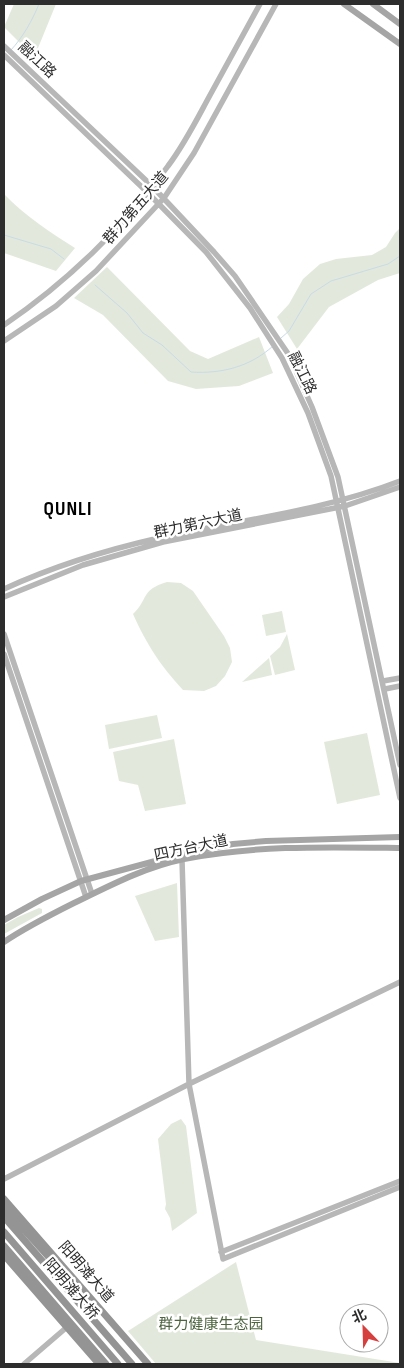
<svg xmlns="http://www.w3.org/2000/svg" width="404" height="1368" font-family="'Sofia Sans Condensed','Noto Sans SC',sans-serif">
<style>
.green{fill:#e2e9dc}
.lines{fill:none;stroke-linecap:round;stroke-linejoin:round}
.stream{stroke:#c9dae8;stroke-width:1}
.secondary{stroke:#b7b7b7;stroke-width:5.5}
.primary{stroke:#a5a5a5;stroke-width:6}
.highway{stroke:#949494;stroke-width:7}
.labels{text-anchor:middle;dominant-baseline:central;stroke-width:5;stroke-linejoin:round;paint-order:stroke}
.street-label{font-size:15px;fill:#2d2d2d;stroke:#fff}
.park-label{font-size:15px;fill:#4d643f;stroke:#fff}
.district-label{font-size:20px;font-weight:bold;letter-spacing:1px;fill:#000;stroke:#fff}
</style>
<rect width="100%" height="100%" fill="#fff"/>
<path class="green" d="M14,4H56L38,48L31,54L4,27Z
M4,194C25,216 50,232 75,248L56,271L4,253Z
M400,228V273L378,280L329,307L297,349L277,317L289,304L303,279L320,264L336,259L372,255L386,247L395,233Z
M107,267L190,351L208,359L259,337L273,373L239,386L196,389L168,381L103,315L74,298Z
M167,582L181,583L193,591L224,636L230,648L232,662L225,676L216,686L204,691L183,690C160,665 147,645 133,614C149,599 140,590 167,582Z
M282,611L286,632L266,636L262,615Z
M287,634L295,670L275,675L270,656L280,647Z
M269,658L272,675L242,682Z
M157,715L162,738L109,749L105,725Z
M367,733L380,795L337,804L324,742Z
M174,739L186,804L145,811L138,785L119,781L113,752Z
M177,883L179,937L155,941L135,896Z
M39,908L42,909V913L4,934V925L18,917Z
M181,1119L186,1126L197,1213L172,1231L170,1218L165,1209L166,1204L158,1139L171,1124Z
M236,1262L256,1340L400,1363V1364H156L128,1331Z"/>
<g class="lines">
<path class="stream" d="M11,50C23,37 32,21 39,4
M4,235L51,249L64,259
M95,285L127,313L143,333L162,345L191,372C221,374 250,367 273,346
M281,338L289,331L311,294L331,281L388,264L400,256"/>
<path class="secondary" d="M4,46L152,186L214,252L235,276L289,355L312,407L338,477L400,765
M4,55L147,192L206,252L250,308L282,358L308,413L331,476L400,798
M4,325C66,283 124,227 168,166C184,145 196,121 209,97C226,66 243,35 260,4
M4,341L56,306L96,271L164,198L194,153L276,4
M4,589C54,566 106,550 159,538C240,520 323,511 400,481
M4,597L83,565L163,542L345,506L400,487
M4,634L92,894
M4,654L86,897
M383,681L400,678
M385,689L400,686
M182,860L189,1084L223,1259L400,1187
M4,1179L189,1084L400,982
M221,1252L400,1181
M24,1364L67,1327"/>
<path class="primary" d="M344,4L400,44
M373,4L400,24
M4,920L42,899L81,881L185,853L233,844L266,841L400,837
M4,942C26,927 50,915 74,903C109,886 145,867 184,859C256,845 327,847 400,848"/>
<path class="highway" d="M4,1199L148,1364
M4,1207L54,1263
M4,1217L132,1364
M4,1232L118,1364
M4,1246L106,1364
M4,1255L99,1364"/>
</g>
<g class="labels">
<g class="street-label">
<text transform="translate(37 60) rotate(43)">融江路</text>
<text transform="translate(136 208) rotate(-49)">群力第五大道</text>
<text transform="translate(302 373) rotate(64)">融江路</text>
<text transform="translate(198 524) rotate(-12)">群力第六大道</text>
<text transform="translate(191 848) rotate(-12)">四方台大道</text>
<text transform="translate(86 1272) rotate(49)">阳明滩大道</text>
<text transform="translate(71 1289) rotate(49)">阳明滩大桥</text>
</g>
<g class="park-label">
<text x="211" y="1324">群力健康生态园</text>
</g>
<g class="district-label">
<text x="68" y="509">QUNLI</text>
</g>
</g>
<rect width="404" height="1368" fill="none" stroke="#2d2d2d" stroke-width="10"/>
<g transform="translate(364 1328) rotate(337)"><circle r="24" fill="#ffffff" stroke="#ababab"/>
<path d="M0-4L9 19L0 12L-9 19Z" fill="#d53f3e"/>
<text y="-8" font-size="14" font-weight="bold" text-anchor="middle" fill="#2d2d2d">北</text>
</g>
</svg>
